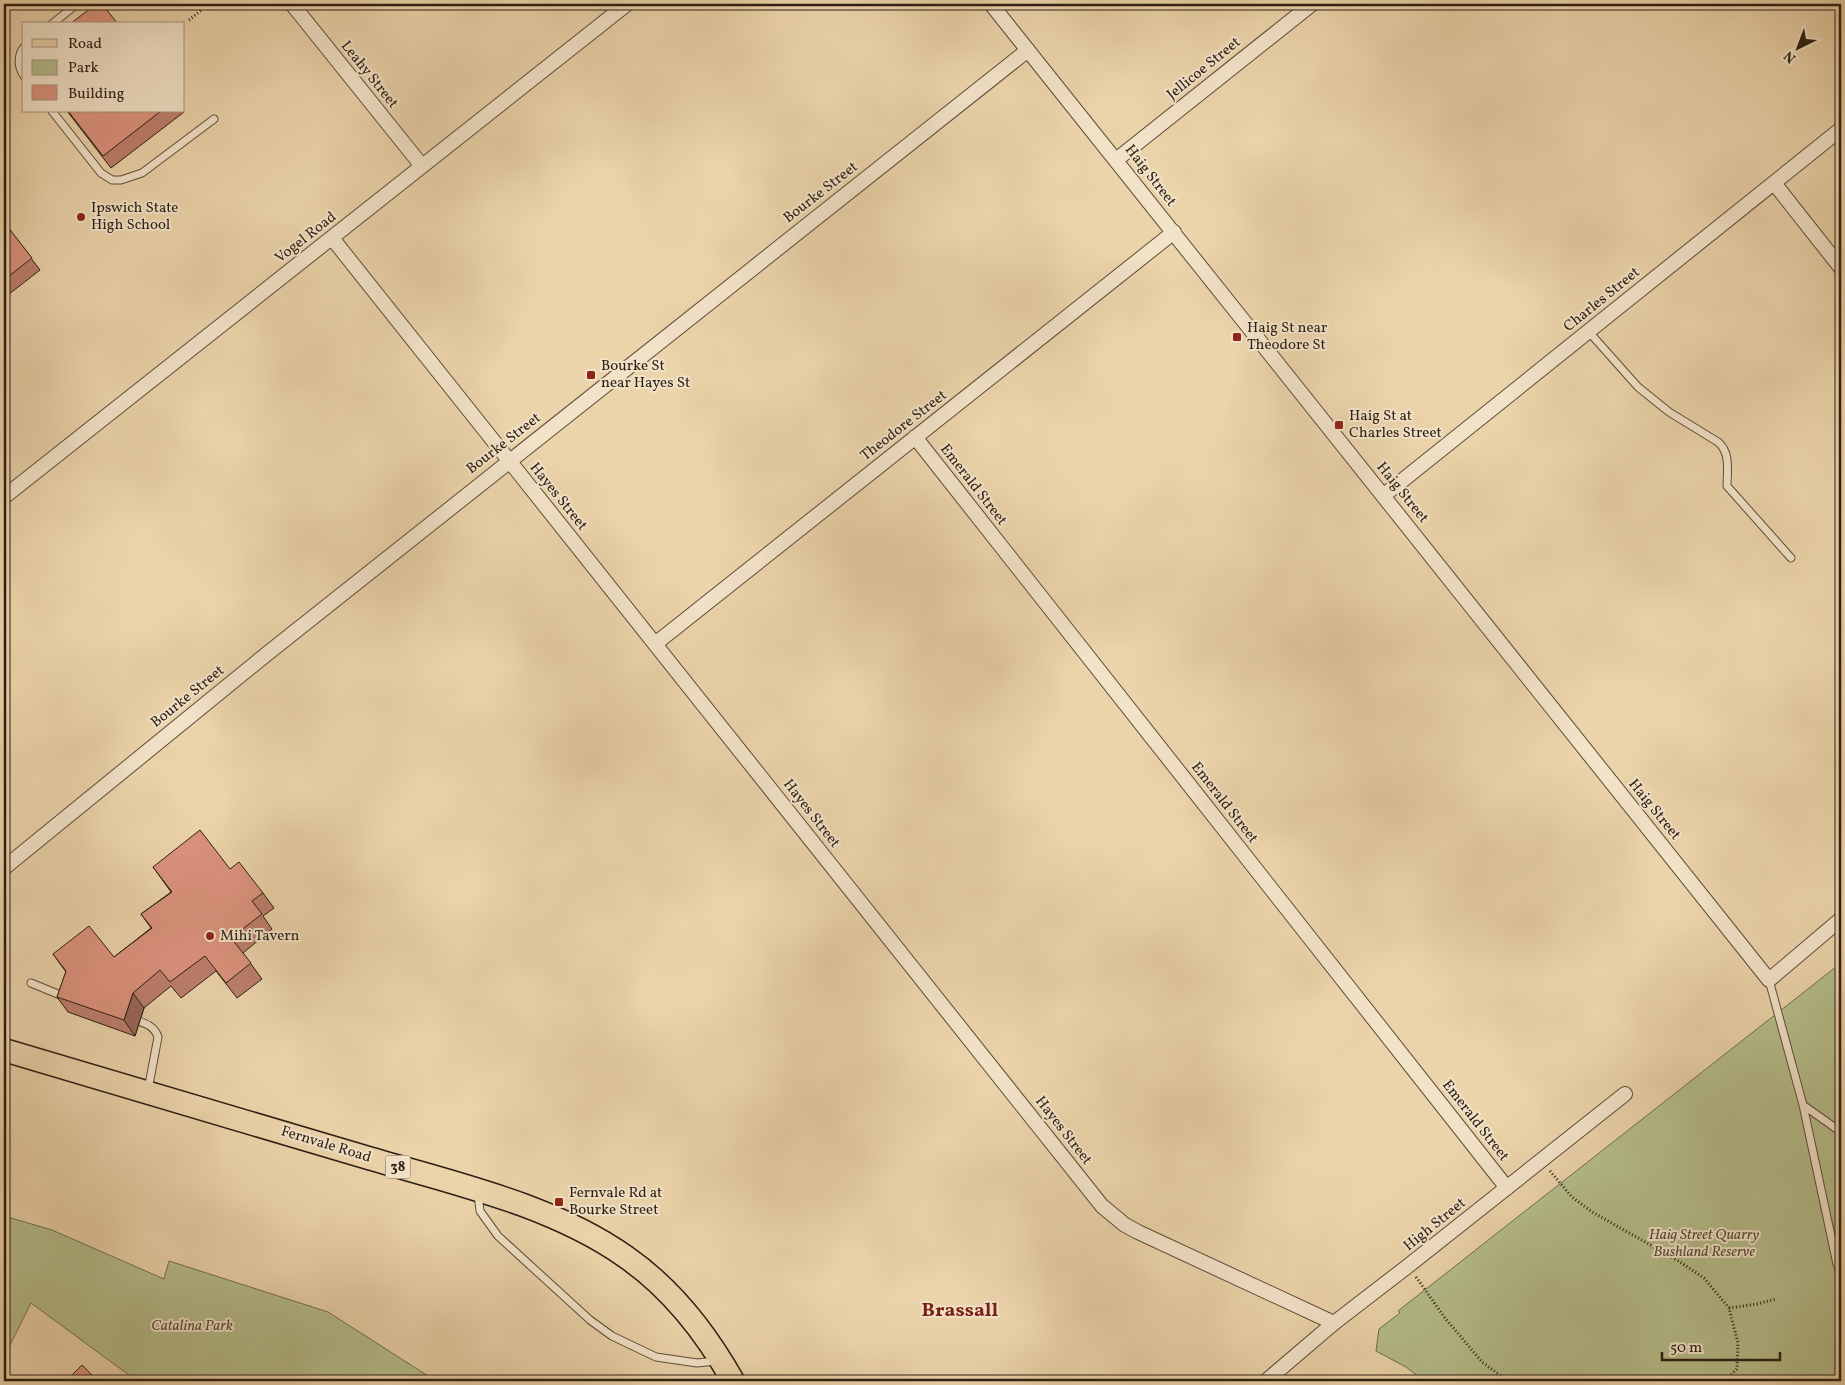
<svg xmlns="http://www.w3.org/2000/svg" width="1845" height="1385" font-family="Vollkorn,serif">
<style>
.green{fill:#b5bd8b;stroke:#706e4f}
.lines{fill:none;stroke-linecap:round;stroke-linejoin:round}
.lane-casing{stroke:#5c4c39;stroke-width:9}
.street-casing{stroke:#5c4c39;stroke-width:16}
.primary-casing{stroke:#2c1f13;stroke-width:25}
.path{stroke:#2c1f13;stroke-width:3;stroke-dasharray:1 2.5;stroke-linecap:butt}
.lane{stroke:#f2e2c8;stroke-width:7}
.street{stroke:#f2e2c8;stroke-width:14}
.primary{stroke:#ebd3aa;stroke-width:22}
.wall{fill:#bc7e6c;stroke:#2c1f13}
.shaded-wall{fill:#996658;stroke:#2c1f13}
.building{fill:#db927d;stroke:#2c1f13}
.poi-dot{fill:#8f2418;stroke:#f2e2c8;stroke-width:2}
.labels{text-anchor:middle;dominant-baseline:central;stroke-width:4;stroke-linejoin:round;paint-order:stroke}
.shield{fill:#f2e2c8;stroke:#675a49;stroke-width:1}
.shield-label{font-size:14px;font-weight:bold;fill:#2c1f13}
.street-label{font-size:15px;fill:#2c1f13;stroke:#f2e2c8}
.poi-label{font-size:15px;fill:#2c1f13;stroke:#f2e2c8;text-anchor:start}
.park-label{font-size:15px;font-style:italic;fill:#554e37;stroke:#f2e2c8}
.district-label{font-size:20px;font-weight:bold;fill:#7a1f14;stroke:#f2e2c8}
</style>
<rect width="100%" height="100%" fill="#ebd3aa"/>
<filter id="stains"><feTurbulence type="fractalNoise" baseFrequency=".004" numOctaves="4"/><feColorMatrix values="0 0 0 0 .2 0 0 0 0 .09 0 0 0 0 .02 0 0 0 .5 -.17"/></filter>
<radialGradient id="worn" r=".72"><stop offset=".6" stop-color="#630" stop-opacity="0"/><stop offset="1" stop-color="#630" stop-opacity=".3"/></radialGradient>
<path class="green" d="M1841,963V1381H1424L1406,1367L1376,1351L1379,1329L1400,1313L1398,1311Z
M4,1216L52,1230L164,1279L169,1261L328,1312L436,1381H137L31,1303L6,1353L4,1352Z"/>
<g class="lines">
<defs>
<path id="lane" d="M52,24L77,4
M24,47C17,56 18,67 24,76
M52,111L101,173L112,180H121L142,173L214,119
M1589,332L1638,387L1669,412L1718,442C1731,453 1727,471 1727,486L1791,558
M1769,980L1803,1105L1837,1264L1841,1273
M31,983L65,997
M133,1019C144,1023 154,1025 158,1037L148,1090
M1803,1105L1841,1132
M478,1194L480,1211L498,1236L590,1320L612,1336L656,1357L697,1363L716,1361"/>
<path id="street" d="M292,4L422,166
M991,4L1769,980L1841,919
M1116,160L1312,4
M1774,183L1841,268
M332,238L1102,1206L1125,1225L1138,1232L1334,1323
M915,437L1507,1188
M1383,496L1841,129
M4,497L627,4
M655,644L1174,232
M4,868L268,653L1028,50
M4,1380L5,1381
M1266,1381L1334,1323L1408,1266L1625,1094"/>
<path id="primary" d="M4,1050C124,1085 244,1121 365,1157C452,1183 551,1204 626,1257C672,1289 706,1333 733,1381"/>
</defs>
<use href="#lane" class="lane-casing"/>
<use href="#street" class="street-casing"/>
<use href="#primary" class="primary-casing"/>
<path class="path" d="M189,20L209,4
M1550,1171L1572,1197L1592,1212L1677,1260L1704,1278L1729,1308L1738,1343L1737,1369L1725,1381
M1416,1277L1445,1318L1482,1362L1508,1381
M1729,1308L1757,1304L1776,1299"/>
<use href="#lane" class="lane"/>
<use href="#street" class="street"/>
<use href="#primary" class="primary"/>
</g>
<path class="wall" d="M67,111H183L184,112L111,168Z
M4,222L40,270L4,298Z
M153,867L230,869L263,893L274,908L263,916L272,929L243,953L262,979L237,998L216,971L181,998L171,986L144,1008L135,1036L68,1012L57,997L66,972L53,954L114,957L151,928L141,914L171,892Z"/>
<path class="shaded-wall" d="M133,993L144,1008L135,1036L124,1020Z"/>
<path class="building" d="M96,4H102L118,24H70Z
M68,111H161L103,156Z
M4,222L32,258L4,280Z
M200,830L230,869L239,862L263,893L252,901L262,914L231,938L251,963L226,983L205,956L170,982L160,970L133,993L124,1020L57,997L66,971L53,954L89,926L114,957L152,928L141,914L172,892L153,867Z
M82,1365L98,1381H68L67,1380Z"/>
<g class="poi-dot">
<circle cx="81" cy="217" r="5"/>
<rect x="1232" y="332" width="10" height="10" rx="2.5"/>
<rect x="586" y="370" width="10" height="10" rx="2.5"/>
<rect x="1334" y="420" width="10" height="10" rx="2.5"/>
<circle cx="210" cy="936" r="5"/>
<rect x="554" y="1197" width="10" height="10" rx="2.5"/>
</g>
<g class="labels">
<rect class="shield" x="385.5" y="1155.5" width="25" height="23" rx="4"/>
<g class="shield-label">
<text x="398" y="1167">38</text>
</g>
<g class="street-label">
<text transform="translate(1204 69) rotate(-39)">Jellicoe Street</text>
<text transform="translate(369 75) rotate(51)">Leahy Street</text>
<text transform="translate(1150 176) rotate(52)">Haig Street</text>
<text transform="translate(821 193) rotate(-38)">Bourke Street</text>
<text transform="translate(306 238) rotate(-38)">Vogel Road</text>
<text transform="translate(1602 300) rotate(-39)">Charles Street</text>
<text transform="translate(904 426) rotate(-38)">Theodore Street</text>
<text transform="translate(504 444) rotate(-38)">Bourke Street</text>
<text transform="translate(973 485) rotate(52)">Emerald Street</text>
<text transform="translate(1402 493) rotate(51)">Haig Street</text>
<text transform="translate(558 497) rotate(51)">Hayes Street</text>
<text transform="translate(188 697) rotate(-39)">Bourke Street</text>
<text transform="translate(1224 803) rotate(52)">Emerald Street</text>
<text transform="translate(1654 810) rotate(51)">Haig Street</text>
<text transform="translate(811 814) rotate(52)">Hayes Street</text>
<text transform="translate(1475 1121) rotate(52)">Emerald Street</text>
<text transform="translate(1063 1131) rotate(52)">Hayes Street</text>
<text transform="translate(326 1145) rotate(17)">Fernvale Road</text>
<text transform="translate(1435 1225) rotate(-39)">High Street</text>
</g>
<g class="poi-label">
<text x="91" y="208">Ipswich State<tspan x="91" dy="17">High School</tspan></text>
<text x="1247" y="328">Haig St near<tspan x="1247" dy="17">Theodore St</tspan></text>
<text x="601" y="366">Bourke St<tspan x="601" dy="17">near Hayes St</tspan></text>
<text x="1349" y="416">Haig St at<tspan x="1349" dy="17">Charles Street</tspan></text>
<text x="220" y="936">Mihi Tavern</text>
<text x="569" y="1193">Fernvale Rd at<tspan x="569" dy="17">Bourke Street</tspan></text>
</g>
<g class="park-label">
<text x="1704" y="1235">Haig Street Quarry<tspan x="1704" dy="17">Bushland Reserve</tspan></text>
<text x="192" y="1326">Catalina Park</text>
</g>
<g class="district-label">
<text x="960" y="1311">Brassall</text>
</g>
</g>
<rect width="1845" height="1385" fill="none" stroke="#ebd3aa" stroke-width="20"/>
<rect x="5" y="5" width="1835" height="1375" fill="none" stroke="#2c1f13" stroke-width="2.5"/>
<rect x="10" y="10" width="1825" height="1365" fill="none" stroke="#2c1f13"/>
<rect x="22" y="22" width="162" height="90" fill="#f2e2c8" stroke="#a39480"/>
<rect x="32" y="39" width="25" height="8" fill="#ebd3aa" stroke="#a39480"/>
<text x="68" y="48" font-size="15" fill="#2c1f13">Road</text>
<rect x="32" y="60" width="25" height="15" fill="#b5bd8b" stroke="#a39480"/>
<text x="68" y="72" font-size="15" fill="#2c1f13">Park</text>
<rect x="32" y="85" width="25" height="15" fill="#db927d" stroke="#a39480"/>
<text x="68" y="98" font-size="15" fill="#2c1f13">Building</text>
<g transform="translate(1798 48) rotate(222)" stroke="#f2e2c8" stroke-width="4" paint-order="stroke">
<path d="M0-4L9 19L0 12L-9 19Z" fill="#2c1f13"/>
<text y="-8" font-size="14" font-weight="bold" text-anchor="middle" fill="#2c1f13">N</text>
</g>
<path d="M1662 1352v8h118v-8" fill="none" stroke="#2c1f13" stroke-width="2.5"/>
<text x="1670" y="1352" font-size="15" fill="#2c1f13" stroke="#f2e2c8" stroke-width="4" paint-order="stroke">50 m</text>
<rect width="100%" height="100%" filter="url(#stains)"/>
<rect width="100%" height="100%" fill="url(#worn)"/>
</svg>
